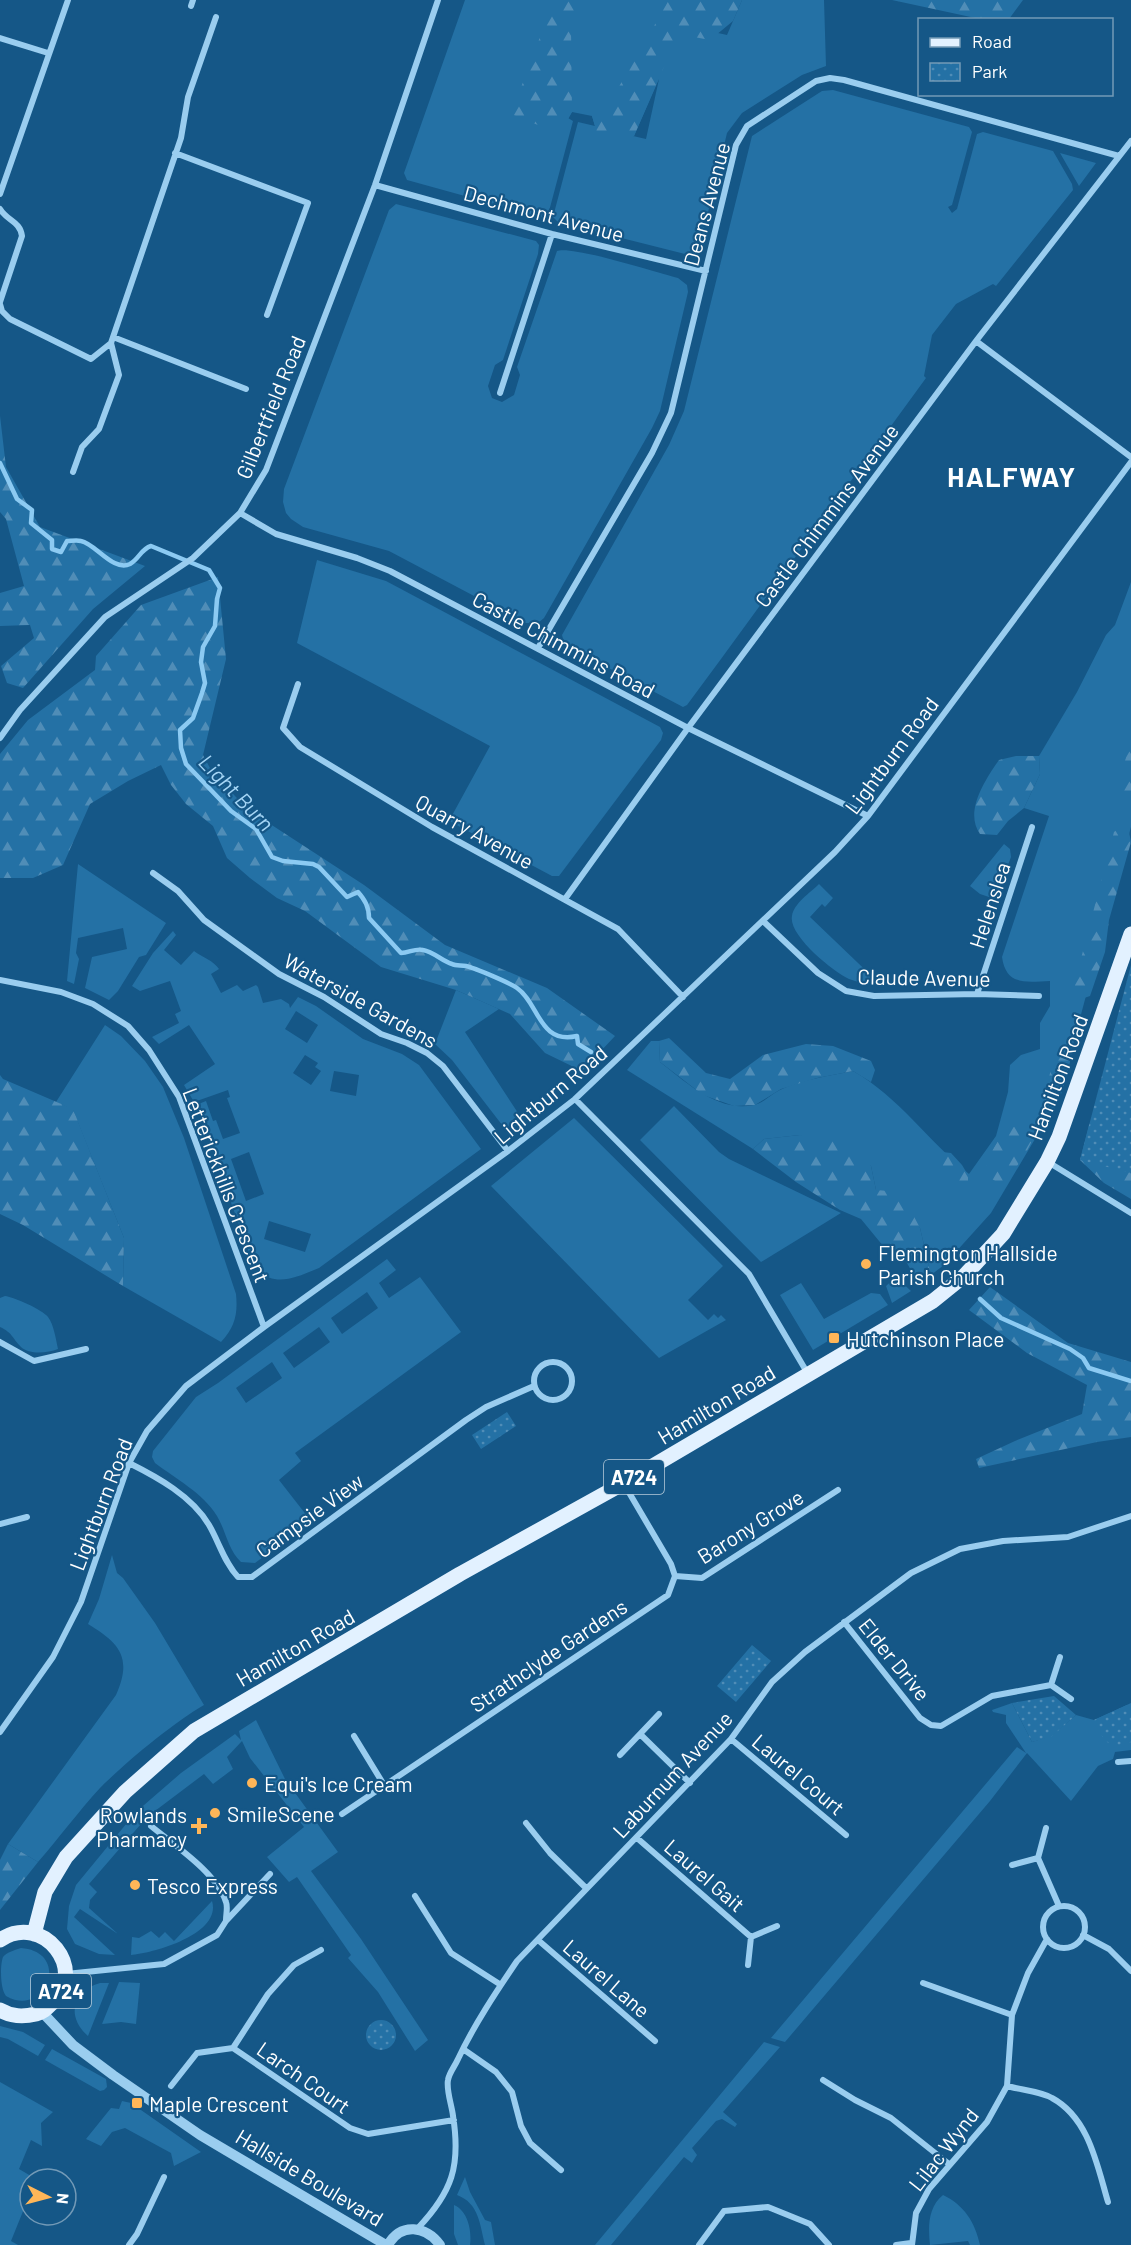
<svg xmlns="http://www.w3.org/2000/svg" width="1131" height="2245" font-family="Barlow,sans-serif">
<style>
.green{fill:#2471a5;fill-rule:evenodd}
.forest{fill:url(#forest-firs)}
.park{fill:url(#park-dots)}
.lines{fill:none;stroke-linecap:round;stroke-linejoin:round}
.stream{stroke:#8ccaf2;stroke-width:4.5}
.minor{stroke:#9acdef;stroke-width:6}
.tertiary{stroke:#9acdef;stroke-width:10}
.primary{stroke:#e2f1ff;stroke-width:15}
.poi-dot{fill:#ffb658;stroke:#155787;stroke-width:2}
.labels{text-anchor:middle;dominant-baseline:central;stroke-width:4.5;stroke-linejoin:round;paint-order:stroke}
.shield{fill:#155787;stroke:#b9cddb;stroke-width:1.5}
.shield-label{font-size:20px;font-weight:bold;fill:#fff}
.street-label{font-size:21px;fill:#fff;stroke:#155787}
.poi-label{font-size:21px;fill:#fff;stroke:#155787;text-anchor:start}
.water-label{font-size:22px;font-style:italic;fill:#a6d6f6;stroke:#155787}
.district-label{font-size:27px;font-weight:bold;letter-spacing:1.5px;fill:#fff;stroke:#155787}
</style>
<defs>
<pattern id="forest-firs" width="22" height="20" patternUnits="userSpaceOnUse" patternTransform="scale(1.5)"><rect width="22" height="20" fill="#2471a5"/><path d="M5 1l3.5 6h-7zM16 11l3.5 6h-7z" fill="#508db7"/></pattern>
<pattern id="park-dots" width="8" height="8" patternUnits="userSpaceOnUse" patternTransform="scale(1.5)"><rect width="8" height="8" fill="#2471a5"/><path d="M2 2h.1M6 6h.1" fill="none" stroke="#508db7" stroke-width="1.8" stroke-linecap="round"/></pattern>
</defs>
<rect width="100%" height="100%" fill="#155787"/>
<path class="green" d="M465,0H732L691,27L727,35L742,0H824L826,66L802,75L742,113L727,133L699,250L693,255H689L558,222L553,217L578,122L595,126L592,116L572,112L568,118L573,121L548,215L544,218L407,180L404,173ZM659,79L646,139L633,136H634Z
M833,90L969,127L972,132L952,205L948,207L952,213L957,209L977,134L983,132L1053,151L1072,184L1073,190L996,286L993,284L956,304L932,335L924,376L926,378L721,659L687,705L683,707L567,646L564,643L562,635L669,445L684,411L752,136L822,91Z
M1060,153L1096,163L1079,186Z
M396,204L536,241L539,245L538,254L503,360L495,365L488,386L492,398L502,402L514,395L520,375L517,367L557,251C571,245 658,273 678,278L687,285L688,292L660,411L652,428L544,618L538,623H525L389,551L303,527L291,519L286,513L283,502L284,489L389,210Z
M317,560L386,581L660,727L663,733L661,740L559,876H552L449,821L490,746L297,643Z
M1131,582V827L1075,1037L1038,1134L991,1213L944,1265L931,1275L920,1228L876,1190L871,1166L800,1135L764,1139L753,1149L627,1070L651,1041H659L660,1062C686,1082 718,1113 754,1105C764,1103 772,1093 782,1089C804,1079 829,1076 853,1071C899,1097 929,1142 969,1174L996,1136L1008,1092L1010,1065L1021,1055L1040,1049V1023L1050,1006V981C1026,982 1006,986 1002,957L1049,816L1024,808L1040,774L1039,756L1077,692L1106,635L1115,625Z
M1004,844L1010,849L1011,857L995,899L980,894L970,886Z
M78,864L166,923L146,955L139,957L118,991L109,1000L85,988L92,957L127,949L123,928L78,938L76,953L79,959L74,984L67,981Z
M819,884L833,898L825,907L822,904L810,917L881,985C870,984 859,983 849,979C832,971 788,935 792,916C794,903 810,893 819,884Z
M173,931L176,935L164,950L181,965L194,951C202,957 214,961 219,969L211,974L221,993L237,985L243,991L256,985L258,987L263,1003L281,999L289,1004L290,1008L298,997L316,1006L363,1039L402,1054L419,1065L481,1149L319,1268C294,1278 270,1291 252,1261L196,1105L206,1101L213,1121L216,1120L223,1139L240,1133L227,1098L230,1097L228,1090L194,1102L184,1085L215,1064L189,1025L159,1044L152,1037L179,1023L175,1014L181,1011L170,981L140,991L132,986L153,953ZM296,1011L318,1025L307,1043L285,1029ZM305,1055L318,1063L315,1067L321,1071L311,1085L293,1073ZM334,1071L359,1075L356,1096L330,1091ZM249,1152L264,1194L246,1201L231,1159ZM269,1221L311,1234L305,1252L264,1239Z
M456,990L499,1009L465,1032L520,1116L519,1122L514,1127L505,1128L499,1121L452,1060L435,1044Z
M105,1025L121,1036L145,1061L163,1087L184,1138L236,1294C238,1314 235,1327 221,1342L123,1286L124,1238L73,1110L56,1102Z
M674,1106L719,1152L729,1159L841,1213L761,1262L640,1140Z
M574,1118L723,1266L688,1300L708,1320L714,1314L718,1318L721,1315L726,1320L659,1358L491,1186Z
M387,1259L396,1270L379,1283L389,1298L420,1277L461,1332L295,1453L301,1461L279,1480L311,1521L255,1563L241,1562C228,1550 226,1531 217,1516C203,1493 176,1479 155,1463L152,1457L153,1451L196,1397L218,1383ZM367,1292L378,1308L342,1334L331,1318ZM319,1327L330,1342L294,1368L283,1353ZM272,1362L282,1378L246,1403L236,1388Z
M896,1277L911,1291L892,1303L886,1286Z
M801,1283L824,1319L871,1293L880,1294L888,1305L813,1350L780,1295Z
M5,1296C14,1297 43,1310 48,1317C54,1325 56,1340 58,1349C47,1353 30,1355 21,1347C12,1338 13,1333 0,1327V1298Z
M112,1555L117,1573L123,1578L155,1623L204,1705C173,1723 126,1762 100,1788C78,1812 59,1838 38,1862L8,1844L116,1695C133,1657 119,1643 88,1624L99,1599Z
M1012,1703L1032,1742L1051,1736L1076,1715L1094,1720L1131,1703V1750L1115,1752L1113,1759L1098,1766L1071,1801L1027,1753L990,1801L785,2042L771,2038L1017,1747L1026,1753L1006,1723V1715L993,1712L992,1710Z
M256,1720L285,1779L338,1852L311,1871L361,1939L428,2040L415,2051L378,1992L348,1958L351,1955L297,1877L289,1882L267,1857L304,1827L250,1758L242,1741L227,1757L233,1769L213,1784L204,1774L147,1817L89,1884L97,1892L90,1900L89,1908L118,1934L80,1909L74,1917L115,1955L99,1954L75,1944L67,1929L69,1906L76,1885L136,1812L181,1773L235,1734L241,1740L239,1731Z
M212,1901C222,1934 154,1953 131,1955L132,1937L139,1938L151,1931L159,1938L165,1932L174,1941Z
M21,1948C72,1952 46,2019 6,1996C0,1989 0,1965 3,1957C7,1952 15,1950 21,1948Z
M119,1982L140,1983L136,2024L121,2022L102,2024Z
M100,1983H109L88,2036C66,2017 72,1991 100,1983Z
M0,2026L23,2032L45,2045L38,2056L8,2039L0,2037Z
M764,2042L780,2047L723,2112L737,2124L735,2127L722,2119L716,2121L692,2148L697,2155L692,2163L684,2157L611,2245H595Z
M52,2049L106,2079L107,2087L104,2090L100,2091L45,2060Z
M0,2082L53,2112L41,2123L42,2146L31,2140L19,2169L36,2179H30V2194L11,2241L18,2245H0Z
M122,2101L131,2103L201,2152L174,2166L171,2153L125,2128L112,2132L101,2146L86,2139L111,2108L119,2109Z
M465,2177L470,2192L485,2220L491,2222L495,2245H485C480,2225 479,2203 457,2195Z
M943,2195C964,2205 975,2222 980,2245H970L968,2241L930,2245C928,2227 928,2207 943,2195Z
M454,2205C468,2211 472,2231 470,2245H458L454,2234Z"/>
<path class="forest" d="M554,0H583L571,29L572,112L560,134L511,114Z
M669,0H742L733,21L710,40L678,34L634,136L597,133L592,116L613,97Z
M892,0H1023L1009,19H980Z
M0,416L6,467L40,527L145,566L93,609L23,688L7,683L1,666L34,638L30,625L0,626V593L24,586L6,519L0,512Z
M218,577L226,659L203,755L211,770L247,809L364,885L445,945L547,988L615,1036L582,1071L545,1053L510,1014L456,990L381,967L305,911L277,898L250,878L227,858L213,826L186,804L171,785L161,765L128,781L90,804L63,865L33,878H0V754L28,720L95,670L96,656L141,605Z
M1131,737V798L1124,797L1118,789Z
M1016,756H1039L1040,774L1024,808L1008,821L997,835L980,834C964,812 985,780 999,760Z
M1122,826L1129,832L1131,842L1109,920L1105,952L1090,996L1081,999L1074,990L1077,974L1114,832Z
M1064,1037L1074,1041C1070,1064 1063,1101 1048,1118L1038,1120L1034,1114L1038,1101L1046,1087L1059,1043Z
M669,1038L706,1073L730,1079L763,1055L806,1044L833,1046L871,1061L875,1070L871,1082L853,1071L817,1078L781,1089L755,1105L734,1106L703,1095L660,1062L659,1041Z
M0,1075L3,1079L73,1109L124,1238L123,1286L23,1225L0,1214Z
M1089,1125L1131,1129V1199L1104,1183L1080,1160Z
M1010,1127H1033L1036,1130C1030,1149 1016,1171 1000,1184L992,1179L986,1167C991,1150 998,1139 1010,1127Z
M800,1135L841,1139L871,1166L876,1190L901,1192L920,1228L931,1275L920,1286L903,1256L884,1247L861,1219L840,1210L796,1182L753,1149L764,1139Z
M942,1152L951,1153L962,1165L968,1175V1181L962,1188C948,1187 938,1171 936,1158Z
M990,1287L1068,1343L1131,1362V1437L1097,1442L979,1468L976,1459L1015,1441L1082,1414L1087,1385L1027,1353L969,1310Z
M8,1844L38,1862L0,1910V1860Z"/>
<path class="park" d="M1131,965V1173L1080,1160Z
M507,1412L516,1426L481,1449L472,1435Z
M752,1645L771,1661L736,1702L717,1686Z
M1054,1696L1076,1715L1051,1737L1032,1742L1012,1703Z
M1127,1705L1131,1711V1742C1108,1751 1103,1740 1094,1720Z
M366 2035a15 15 0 1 1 30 0a15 15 0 1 1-30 0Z"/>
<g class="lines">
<path class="stream" d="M0,463L17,499L32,510L31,523L52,540V549L61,552L67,541C71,541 77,540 81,541C96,544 113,572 130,564C139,559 141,549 151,546L209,570L220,588L217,599L215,626L203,647L201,662L205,683L202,693L193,718L180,730L181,748L186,764L231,811L256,829L272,857L283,861L313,864L319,867L347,897L358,892C365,900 369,907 369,918L401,953C409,953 415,948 423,950C434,952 442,961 452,964C456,966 461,965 466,966C475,968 510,983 517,988C539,1003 539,1045 577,1036L578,1044L591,1052
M980,1299L1001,1318L1070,1349L1083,1358L1089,1368L1131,1381"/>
<path class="minor" d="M191,6L193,0
M0,38L48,53
M175,153L308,203L267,315
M375,185L552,234L706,271
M0,194L68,0
M0,209C7,221 20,221 22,236L0,302
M0,304L2,311L10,319L91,359L111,343
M113,337L246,389
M976,341L1131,457
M500,393L552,234
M73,472L82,447L99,429L119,375L111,343L181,138L188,97L216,17
M240,513L276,534L357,558L390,571L688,728L868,816
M538,648L652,453L671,413L736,145L747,126L816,81L830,78L844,80L1119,156
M298,684L283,728L300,747L432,827L618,929L683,997
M0,738L20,710L105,617L193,558L240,513L266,470L375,185L438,0
M153,873L178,891L204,920L279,974L324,997L381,1034L407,1043L427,1053L443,1066L508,1151
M565,899L688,728L976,341L1131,141
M763,921L818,973L846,991L874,996L977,994L1039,996
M0,980L61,992L93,1004L128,1026L149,1050L179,1097L264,1327
M977,994L1032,827
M575,1099L749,1274L808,1374
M1048,1162L1131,1213
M0,1342L34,1361L86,1349
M534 1381a19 19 0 1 1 38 0a19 19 0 1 1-38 0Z
M129,1463C157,1477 192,1496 209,1525C219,1542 224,1562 238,1577H252L466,1420L486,1407L534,1386
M0,1524L27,1517
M675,1576L702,1578L838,1490
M844,1622L920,1718L931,1725L941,1726L992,1696L1051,1685
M1060,1657L1051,1685L1071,1699
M0,1732L53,1657L81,1602L129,1463L147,1431L186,1386L264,1327L508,1151L575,1099L835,852L868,816L1131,462
M640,1734L690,1783
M354,1736L384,1785
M731,1739L846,1835
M620,1755L659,1714
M1118,1762L1131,1761
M342,1814L668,1595L675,1576L671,1564L624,1484
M526,1823L550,1853L586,1888
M151,1826C174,1845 217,1873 226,1902C228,1907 226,1914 226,1920
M1046,1828L1038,1858L1059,1906
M637,1838L751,1937
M1012,1865L1038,1858
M415,1896L451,1953L501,1985
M1043 1927a21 21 0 1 1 42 0a21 21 0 1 1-42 0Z
M1083,1935L1109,1949L1131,1971
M538,1940L655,2041
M321,1950L294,1965L268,1994L233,2048L350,2128L368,2134L454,2120
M748,1965L751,1937L777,1926
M66,1974L164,1964L217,1935L226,1921L270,1874
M923,1983L1012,2015
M463,2049L496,2072L512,2092L521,2126L530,2143L561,2170
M823,2080L855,2100L891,2118L949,2164
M171,2086L197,2053L233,2048
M1007,2086C1021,2090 1040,2091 1052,2098C1089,2118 1097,2165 1108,2202
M418,2228C452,2192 461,2166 453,2116C452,2106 446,2090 448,2080C449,2073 455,2066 458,2059C474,2025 496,1992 517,1961L731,1739L772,1682L805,1652L911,1573L960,1549L1003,1541L1068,1537L1131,1516
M129,2245L137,2234L164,2177
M699,2245L724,2211L768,2207L810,2224L829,2245
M896,2245L911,2243
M912,2245L916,2213L929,2189L987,2122L1007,2086L1012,2015L1028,1973L1047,1939"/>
<path class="tertiary" d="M42,2012L73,2045L113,2075L200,2135L386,2245
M388,2245C401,2222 426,2226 440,2245"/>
<path class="primary" d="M34,1934L45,1892L66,1857L125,1792L194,1731L460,1574L624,1483L933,1301L964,1276L1003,1234L1047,1162L1059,1137L1131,934
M0,1940C43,1911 90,1971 51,2004C46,2009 43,2012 36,2014C23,2017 12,2017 0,2010"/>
</g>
<g class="poi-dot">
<circle cx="866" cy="1264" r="6"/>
<rect x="828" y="1332" width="12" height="12" rx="3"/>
<circle cx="252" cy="1783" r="6"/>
<circle cx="215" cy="1813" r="6"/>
<path d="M196 1817h6v6h6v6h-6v6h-6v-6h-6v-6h6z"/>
<circle cx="135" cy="1885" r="6"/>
<rect x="131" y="2097" width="12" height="12" rx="3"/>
</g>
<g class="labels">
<g class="shield">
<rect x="604" y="1460" width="60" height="34" rx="4.5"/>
<rect x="31" y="1974" width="60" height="34" rx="4.5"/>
</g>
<g class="shield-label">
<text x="634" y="1477">A724</text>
<text x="61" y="1991">A724</text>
</g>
<g class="street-label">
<text transform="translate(706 204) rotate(-75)">Deans Avenue</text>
<text transform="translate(544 213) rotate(15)">Dechmont Avenue</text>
<text transform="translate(270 407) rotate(-68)">Gilbertfield Road</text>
<text transform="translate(826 515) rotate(-53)">Castle Chimmins Avenue</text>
<text transform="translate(564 644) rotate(28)">Castle Chimmins Road</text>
<text transform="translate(891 755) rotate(-53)">Lightburn Road</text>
<text transform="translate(475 831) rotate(29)">Quarry Avenue</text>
<text transform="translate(989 905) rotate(-72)">Helenslea</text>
<text transform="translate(924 977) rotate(1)">Claude Avenue</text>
<text transform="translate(361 1000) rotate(29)">Waterside Gardens</text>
<text transform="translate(1057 1077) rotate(-69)">Hamilton Road</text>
<text transform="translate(550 1094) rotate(-40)">Lightburn Road</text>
<text transform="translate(227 1185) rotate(69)">Letterickhills Crescent</text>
<text transform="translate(716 1404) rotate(-31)">Hamilton Road</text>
<text transform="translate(100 1504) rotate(-69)">Lightburn Road</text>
<text transform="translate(309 1515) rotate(-36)">Campsie View</text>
<text transform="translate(750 1526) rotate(-32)">Barony Grove</text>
<text transform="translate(295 1647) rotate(-30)">Hamilton Road</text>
<text transform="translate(548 1655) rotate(-34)">Strathclyde Gardens</text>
<text transform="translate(895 1659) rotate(51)">Elder Drive</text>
<text transform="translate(672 1774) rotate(-47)">Laburnum Avenue</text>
<text transform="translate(799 1774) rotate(40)">Laurel Court</text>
<text transform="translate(705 1875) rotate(41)">Laurel Gait</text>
<text transform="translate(607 1978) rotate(41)">Laurel Lane</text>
<text transform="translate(304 2077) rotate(35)">Larch Court</text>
<text transform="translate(943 2149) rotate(-52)">Lilac Wynd</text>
<text transform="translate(310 2177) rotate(31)">Hallside Boulevard</text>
</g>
<g class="poi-label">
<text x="878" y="1252">Flemington Hallside<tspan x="878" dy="24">Parish Church</tspan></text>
<text x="846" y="1338">Hutchinson Place</text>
<text x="264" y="1783">Equi's Ice Cream</text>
<text x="227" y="1813">SmileScene</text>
<text x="187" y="1814" text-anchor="end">Rowlands<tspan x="187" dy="24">Pharmacy</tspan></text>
<text x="147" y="1885">Tesco Express</text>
<text x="149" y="2103">Maple Crescent</text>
</g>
<g class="water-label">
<text transform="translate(237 792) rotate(46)">Light Burn</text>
</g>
<g class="district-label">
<text x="1012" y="476">HALFWAY</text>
</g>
</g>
<rect x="918" y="18" width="195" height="78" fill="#155787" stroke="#739ab7" stroke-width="1.5"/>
<rect x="930" y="38" width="30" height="9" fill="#e2f1ff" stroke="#739ab7" stroke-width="1.5"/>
<text x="972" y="48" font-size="18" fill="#ffffff">Road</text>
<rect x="930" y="63" width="30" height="18" fill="url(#park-dots)" stroke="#739ab7" stroke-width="1.5"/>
<text x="972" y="78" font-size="18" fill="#ffffff">Park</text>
<g transform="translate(48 2197) rotate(96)"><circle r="28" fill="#155787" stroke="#739ab7" stroke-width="1.5"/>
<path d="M0-4.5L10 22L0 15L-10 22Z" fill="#ffb658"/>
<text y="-9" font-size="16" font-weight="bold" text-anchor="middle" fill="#ffffff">N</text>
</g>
</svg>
